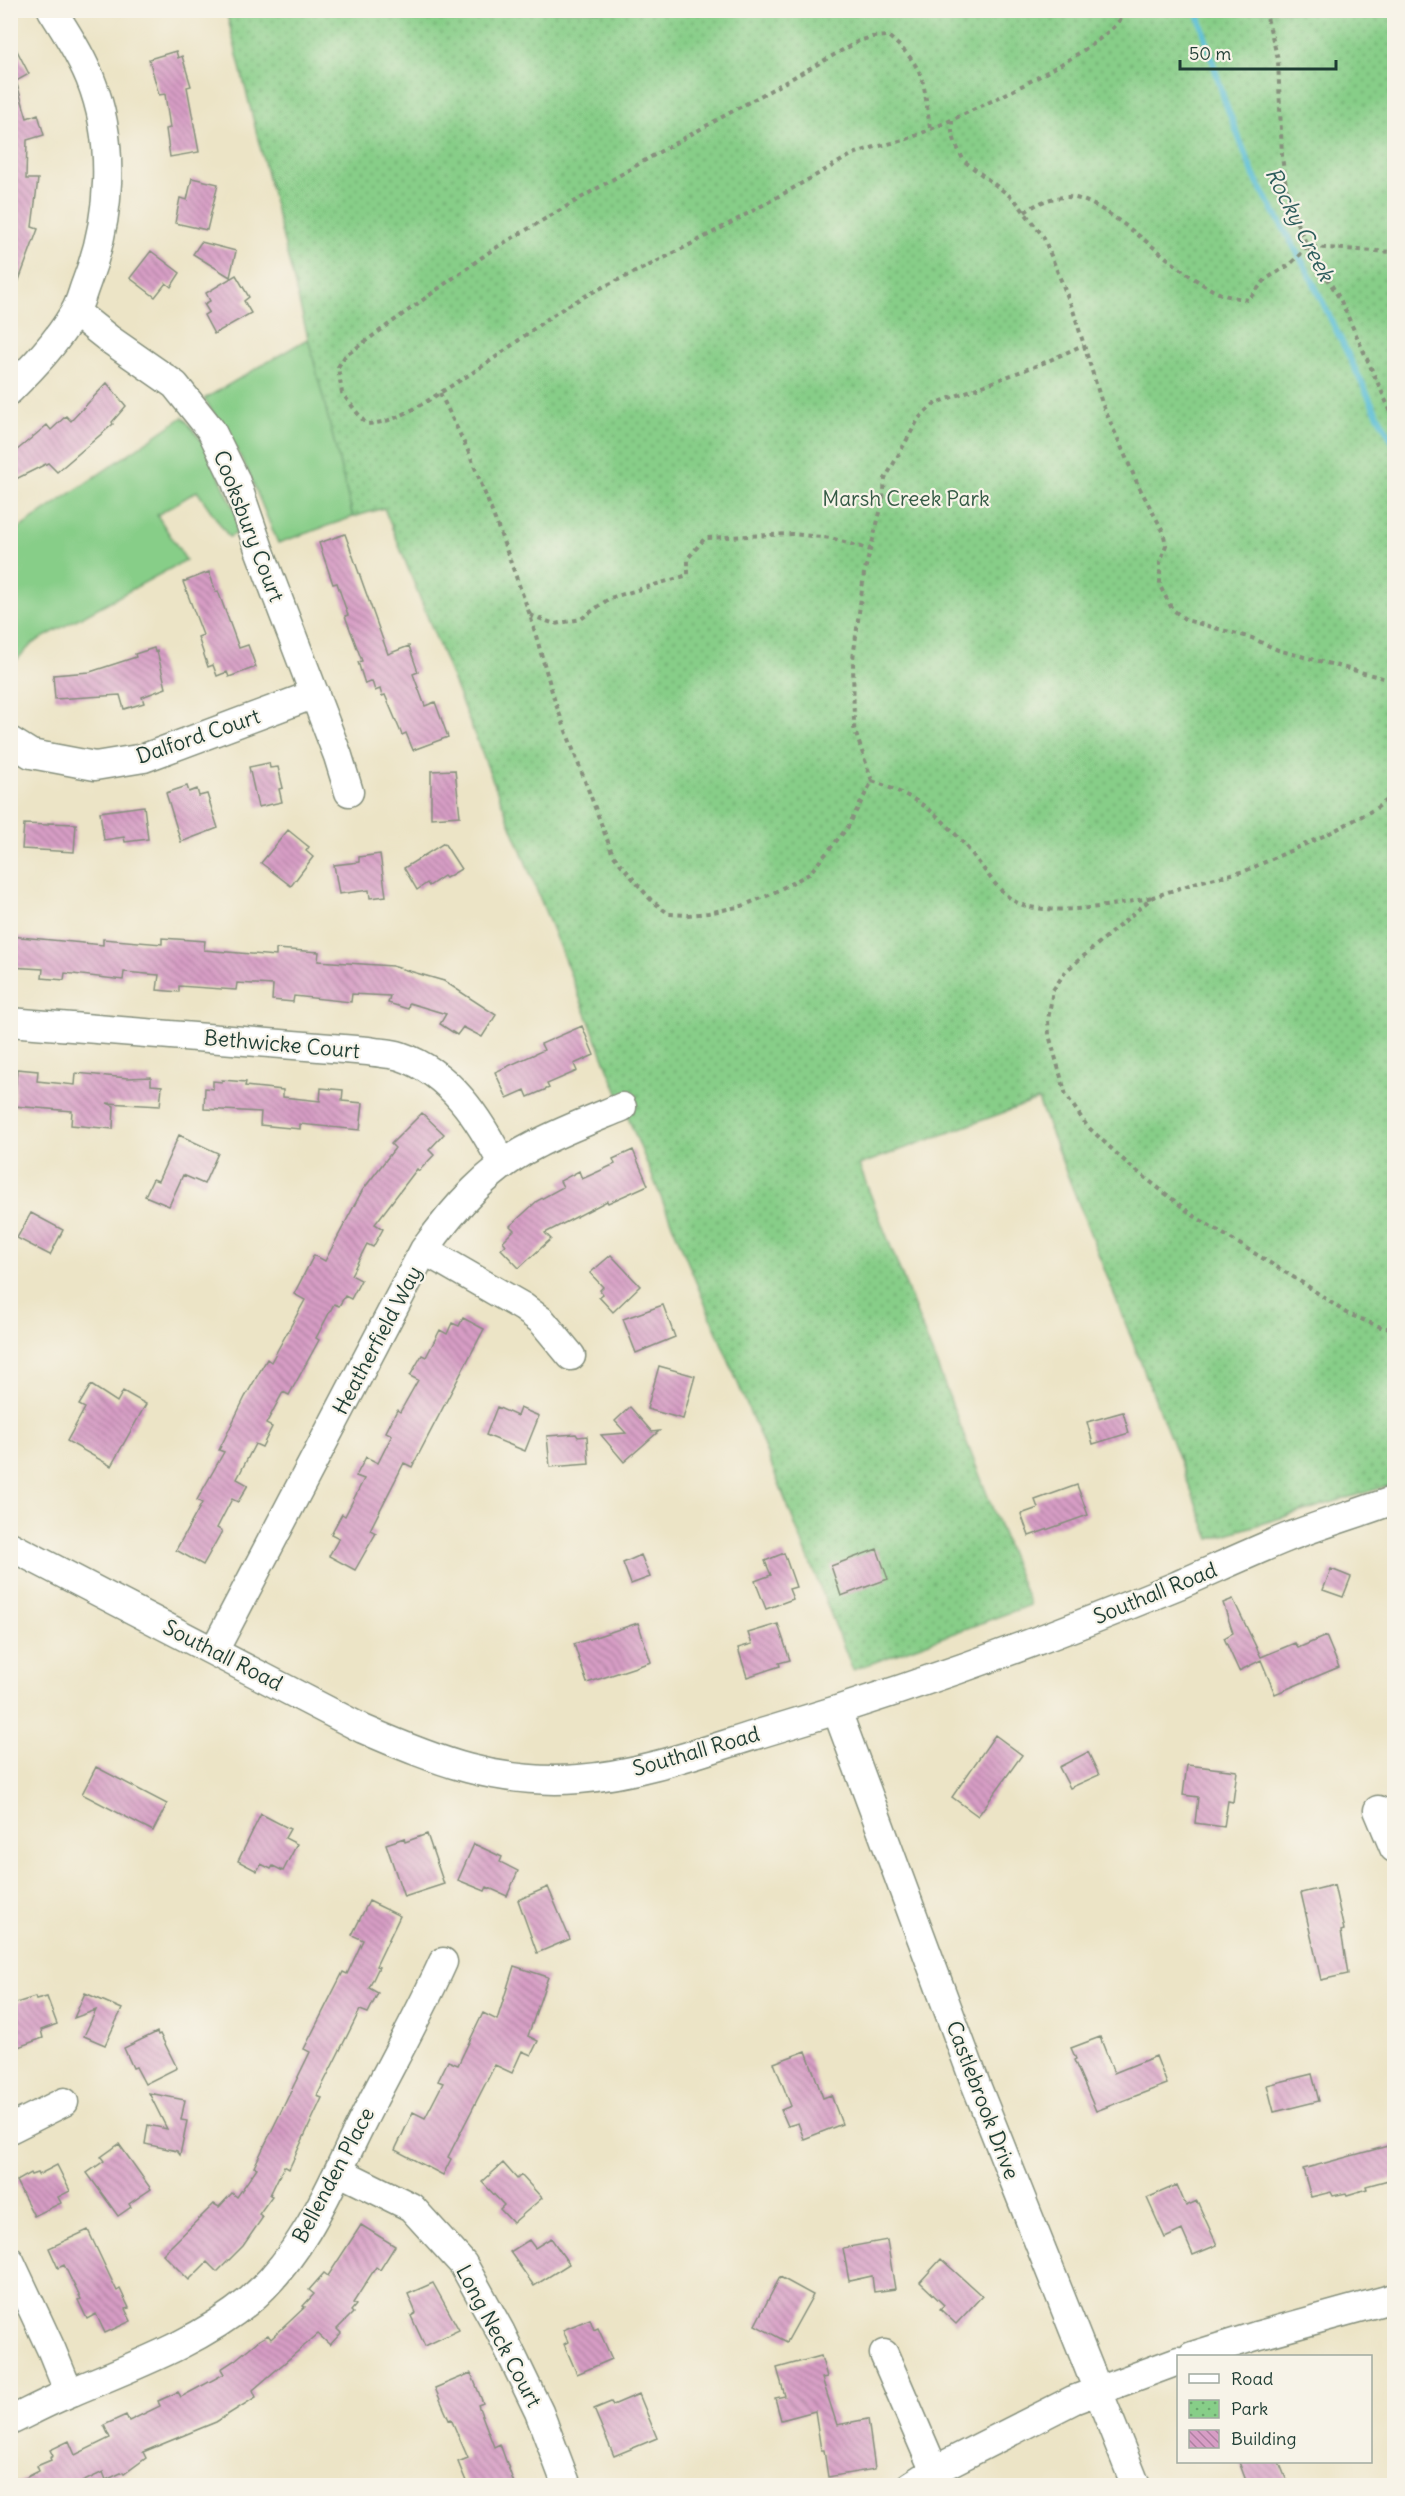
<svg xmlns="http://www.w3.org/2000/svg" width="1405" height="2496" font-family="Delius,sans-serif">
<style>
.grass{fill:#87ce88;stroke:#53865e;stroke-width:1.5}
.park{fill:url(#park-dots);stroke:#53865e;stroke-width:1.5}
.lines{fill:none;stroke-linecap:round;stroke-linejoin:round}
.stream{stroke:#57bdd5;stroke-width:6}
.building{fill:url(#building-back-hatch)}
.minor-casing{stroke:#86907d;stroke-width:31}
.path{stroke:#86907d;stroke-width:4;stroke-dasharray:4.5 4.5;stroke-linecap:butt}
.minor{stroke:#fff;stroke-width:28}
.labels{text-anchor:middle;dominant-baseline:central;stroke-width:4.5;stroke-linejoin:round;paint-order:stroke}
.park-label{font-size:21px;fill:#345a45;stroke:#f7f3e8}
.street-label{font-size:21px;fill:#1f3d34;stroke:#f7f3e8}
.water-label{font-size:22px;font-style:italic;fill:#2d5d5c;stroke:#f7f3e8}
</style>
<defs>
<pattern id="park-dots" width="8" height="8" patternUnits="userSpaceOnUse" patternTransform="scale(1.5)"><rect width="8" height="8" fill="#87ce88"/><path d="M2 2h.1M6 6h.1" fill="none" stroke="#6ea870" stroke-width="1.8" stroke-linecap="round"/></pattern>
<pattern id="building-back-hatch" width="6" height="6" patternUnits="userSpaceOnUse" patternTransform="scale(1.5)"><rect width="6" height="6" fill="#d79dc5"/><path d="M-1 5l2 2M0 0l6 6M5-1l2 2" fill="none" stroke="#ae81a1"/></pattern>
</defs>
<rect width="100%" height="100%" fill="#f7f3e8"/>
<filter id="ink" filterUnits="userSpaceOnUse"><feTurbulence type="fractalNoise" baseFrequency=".0167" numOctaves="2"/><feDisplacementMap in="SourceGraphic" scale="12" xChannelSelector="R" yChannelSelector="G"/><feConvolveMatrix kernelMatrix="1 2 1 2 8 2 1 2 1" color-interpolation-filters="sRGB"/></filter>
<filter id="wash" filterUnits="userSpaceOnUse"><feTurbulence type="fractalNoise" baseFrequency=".008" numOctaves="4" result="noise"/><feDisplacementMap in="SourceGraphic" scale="24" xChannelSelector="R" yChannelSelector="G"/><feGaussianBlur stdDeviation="1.35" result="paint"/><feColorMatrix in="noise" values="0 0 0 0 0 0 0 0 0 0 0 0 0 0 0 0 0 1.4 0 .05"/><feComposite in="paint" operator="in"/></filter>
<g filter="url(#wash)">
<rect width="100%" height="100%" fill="#ece4c6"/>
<path class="grass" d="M309,338L353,517L278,543L247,469L229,436L204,399Z
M183,417L204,444L244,530L229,537L197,491L157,515L186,560L33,643L11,666V534Z"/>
<path class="park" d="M226,11H1394V1484L1210,1539L1038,1100L859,1165L1030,1605L853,1670L761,1439L615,1086L384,508L353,517Z"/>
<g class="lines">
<path class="stream" d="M1197,10L1225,102L1254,176L1307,270L1374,408L1394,444"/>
</g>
<g id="blocks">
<path class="building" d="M10,37L29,74L16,81L27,118L38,114L44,135L27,140L26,179H38L32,227L38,229L12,299Z
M176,51L178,58L182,56L191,86L187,87L199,152L170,157L166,129L170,128L165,94L159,95L149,59Z
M192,178L218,184L207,230L175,223L180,198L187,200Z
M201,242L236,251L230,277L193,254Z
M151,251L180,273L171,287L166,283L155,297L130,278Z
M236,275L249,297L244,301L251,313L214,334L204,315L209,312L204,304L210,301L206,293Z
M107,383L126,406L112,422L113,424L57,472L48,463L10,482V456L47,425L51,430L66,416L71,421Z
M345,534L388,654L409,646L418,672L413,674L425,706L435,702L448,737L413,750L406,733L402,735L385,695L382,696L380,689L375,691L372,681L365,684L358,662L362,661L345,616L348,615L337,583L333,584L319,543Z
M209,572L216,592L218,591L239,648L248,645L256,667L229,677L227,672L217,676L213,665L208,667L198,637L203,635L183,582Z
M154,648L155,652L157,651L166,688L142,697L144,703L124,709L120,695L55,699L53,675L90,672L136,657L135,654Z
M269,763L270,768L278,767L283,788L279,789L282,802L258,807L249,767Z
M455,770L460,816L431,818V771Z
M187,786L189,792L197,789L199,796L207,794L218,828L181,842L166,793Z
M144,806L148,839L125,842L124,837L104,840L100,812Z
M48,823L76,824L74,852L22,849L24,824L48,825Z
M288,830L304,843L309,847L306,851L313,857L291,886L261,863Z
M444,843L461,869L446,878L444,876L429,886L427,883L417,890L404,868Z
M380,854L386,896L370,898L369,890L339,894L334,865L359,862V857Z
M10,936L103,945V939L162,944V938L205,941L204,950L276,956V949L319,952L318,961L392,966L444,981L496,1015L482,1037L463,1027L457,1035L440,1024L446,1014L409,1003L408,1009L388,1003L390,996L352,994L351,1002L294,996L293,1002L272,1000L273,985L237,983L236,990L179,986V992L157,990L159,975L124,972L123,980L65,973L64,980L42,978L43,969L10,967Z
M582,1026L594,1055L574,1064L577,1071L547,1084L549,1088L528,1097L525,1090L507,1098L495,1072L544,1050L541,1044Z
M17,1069L38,1071L37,1081L75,1085L76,1073L128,1078L151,1077V1085L162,1086L160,1106L107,1103L114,1106L113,1129L71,1125L72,1111L14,1106Z
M222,1080L246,1082L245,1086L283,1090V1097L320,1101L321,1088L343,1090L342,1101L363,1103L360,1130L300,1124V1129L260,1125L261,1112L204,1109L205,1088L213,1089V1081L222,1082Z
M422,1113L444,1134L429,1150L434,1155L419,1171L417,1169L375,1224L383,1229L373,1247L367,1244L351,1275L361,1280L351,1299L345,1296L339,1306L334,1304L316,1338L319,1340L289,1395L283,1392L266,1424L272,1427L262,1447L255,1444L237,1479L248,1485L238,1502L232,1499L217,1528L222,1531L203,1565L176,1550L202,1503L197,1500L224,1452L219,1450L245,1397L267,1359L271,1362L305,1300L294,1294L314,1255L325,1261L362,1191L395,1148L391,1144Z
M179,1135L218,1153L204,1184L183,1175L169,1206L145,1196L153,1179L158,1181Z
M633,1150L648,1185L608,1203L607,1201L545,1233L551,1239L519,1268L501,1249L506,1245L503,1241L514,1230L510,1226L537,1201L563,1187L560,1181L579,1171L582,1179L615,1164L613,1159Z
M31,1213L63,1230L50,1255L17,1238Z
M611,1255L640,1286L613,1312L599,1297L603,1294L600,1290L603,1287L590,1273Z
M663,1305L675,1337L636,1353L623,1319Z
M463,1318L484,1329L412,1467L404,1463L370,1530L376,1533L355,1570L329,1556L339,1538L331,1534L342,1514L345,1516L364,1479L356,1476L366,1457L378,1463L392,1435L386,1432L397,1410L400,1412L418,1380L410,1376L422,1355L426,1357L440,1330L447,1334L452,1323L459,1326Z
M659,1366L695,1376L683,1419L647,1409Z
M91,1385L117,1402L123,1391L146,1404L111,1466L67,1441L85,1408L79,1405Z
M497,1407L517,1416L520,1408L539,1416L525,1451L486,1435Z
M630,1407L652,1432L659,1431L624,1462L601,1435L626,1433L615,1421Z
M1123,1412L1129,1433L1093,1444L1087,1422Z
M576,1434L578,1437L587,1436L589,1464L550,1467L547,1436Z
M1077,1485L1088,1515L1029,1536L1021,1514L1038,1508L1035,1500Z
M877,1549L888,1579L841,1596L831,1566Z
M784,1553L796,1587L789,1589L793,1599L766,1609L755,1581L771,1575L765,1561Z
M641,1555L650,1577L631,1584L623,1563Z
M1331,1569L1351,1577L1343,1597L1323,1590Z
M1233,1599L1261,1657L1295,1643L1298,1648L1326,1636L1339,1667L1275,1694L1261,1660L1239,1671L1224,1638L1233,1633L1223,1603Z
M638,1623L651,1662L587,1683L574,1644Z
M778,1624L790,1660L779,1663L780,1666L747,1677L738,1648L752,1644L748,1633Z
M995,1735L1022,1755L978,1816L952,1797Z
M1088,1752L1099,1775L1070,1788L1059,1767Z
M1187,1765L1237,1771L1233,1802L1228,1801L1224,1827L1195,1823L1198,1797L1183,1795Z
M96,1767L167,1804L153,1831L82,1794Z
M261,1814L290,1829L285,1838L297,1844L283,1871L273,1866L271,1869L261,1864L257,1871L238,1861Z
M427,1834L444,1884L404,1897L386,1844L404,1838L405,1842Z
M474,1844L502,1857L500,1862L518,1871L507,1896L487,1887L485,1891L458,1880Z
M1334,1885L1344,1930L1341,1931L1348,1974L1321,1980L1301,1893Z
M548,1887L570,1939L537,1953L518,1900Z
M369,1901L400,1916L376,1966L379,1967L369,1988L378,1993L368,2013L360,2010L317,2096L322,2098L289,2169L284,2166L270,2195L272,2196L259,2214L263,2217L243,2246L217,2272L207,2262L189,2280L163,2254L214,2204L219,2207L232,2193L237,2197L257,2168L254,2167L310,2052L304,2049L343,1972L347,1974L363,1940L352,1935Z
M514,1966L548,1977L528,2036L538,2041L531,2055L522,2051L512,2073L495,2065L448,2157L451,2159L443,2175L395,2150L413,2112L425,2118L443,2083L438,2081L448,2061L458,2065L483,2013L497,2020Z
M85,1993L122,2009L105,2045L84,2036L96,2010L74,2018Z
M35,1997L36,2000L47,1997L57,2024L41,2030L43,2038L10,2050V2005Z
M157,2032L158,2035L160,2034L177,2068L145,2084L136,2067L133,2068L124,2048Z
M1100,2037L1114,2073L1156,2056L1167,2084L1096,2111L1074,2060L1076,2059L1071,2048Z
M806,2051L823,2098L831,2095L842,2124L804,2139L798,2123L788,2126L781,2110L791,2106L774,2063Z
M1312,2074L1319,2101L1274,2112L1267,2085Z
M149,2093L185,2100L181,2120L187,2121L180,2155L177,2151L145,2144L148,2125L167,2129Z
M119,2144L151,2189L129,2204L131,2207L118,2216L87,2173L104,2161L101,2157Z
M1395,2144V2176L1392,2179L1366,2186L1367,2189L1347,2195L1346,2193L1333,2196L1331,2192L1311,2197L1303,2169Z
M503,2163L517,2179L521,2175L542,2198L513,2223L500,2209L504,2205L482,2182Z
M57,2165L70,2191L58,2197L61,2203L34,2216L16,2181L30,2173L31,2175L37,2173L38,2175Z
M1177,2185L1186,2206L1197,2201L1217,2245L1193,2255L1182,2230L1165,2238L1147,2198Z
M361,2225L395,2246L380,2270L376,2267L353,2303L356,2305L351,2311L353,2313L337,2329L341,2333L330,2345L318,2334L253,2390L256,2397L216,2422L143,2452L146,2458L124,2474L123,2472L106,2480L103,2472L74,2486H10L39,2471L37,2466L51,2460L50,2458L53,2456L50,2450L69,2441L75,2455L110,2438L104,2425L126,2415L129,2421L160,2406L158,2401L178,2392L181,2397L224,2374L221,2369L235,2360L259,2340L268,2335L271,2339L305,2307L303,2306L314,2294L309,2290L324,2273L328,2276Z
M88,2230L114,2285L117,2291L120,2289L129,2308L125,2309L131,2321L105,2333L96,2314L87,2319L78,2300L81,2299L64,2265L58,2268L49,2248Z
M551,2238L569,2264L534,2286L510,2252L529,2240L535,2248Z
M887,2240L895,2289L874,2292L872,2276L849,2281L843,2248Z
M941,2259L982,2296L956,2324L940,2309L944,2305L920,2282Z
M780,2277L813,2295L787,2342L755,2325Z
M433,2283L459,2330L425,2346L411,2316L416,2313L408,2294Z
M590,2319L594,2330L598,2328L612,2359L577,2374L564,2344L568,2342L563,2330Z
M821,2356L827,2377L822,2378L837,2425L868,2419L875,2469L828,2477L824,2450H821L815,2411L781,2420L775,2398L785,2396L777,2368Z
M471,2373L483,2403L478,2405L494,2447L500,2444L515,2486H468L458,2462L468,2458L451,2419L449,2420L435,2388Z
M639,2394L657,2438L614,2456L594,2409L611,2402L613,2405Z
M1239,2462H1279L1289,2486H1248Z"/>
</g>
</g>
<g filter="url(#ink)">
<use href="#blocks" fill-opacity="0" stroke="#86907d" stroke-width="1.5"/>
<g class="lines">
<defs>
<path id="minor" d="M75,312L109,339L175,385L211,430L235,479L259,549L338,756L349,792
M10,390C34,366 57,342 74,313C80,304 82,293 86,283C111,219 116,143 90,78C80,54 66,32 52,10
M10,741L31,754L95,766L144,758L315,694
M10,1022L368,1051C379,1053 391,1053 400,1056C451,1073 480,1120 503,1165
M424,1250L523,1307L542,1321L571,1356
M10,1546L363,1729C437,1761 497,1785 579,1779C645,1774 711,1748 775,1729C910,1689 1045,1640 1176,1586C1213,1570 1249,1553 1286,1538C1322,1524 1359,1513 1394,1500
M214,1651L424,1250C454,1208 490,1167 537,1144C564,1130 593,1119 622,1107
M837,1711L976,2085L1136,2486
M1378,1810L1394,1848
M10,2129L64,2102
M340,2172L411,2207L463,2264L500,2331L539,2412L567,2486
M10,2261L52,2351L69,2393
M884,2354L941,2486
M1192,2356L1256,2336L1394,2298
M10,2421C31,2411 51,2400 72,2392C133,2366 198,2343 250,2300C299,2258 326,2197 353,2140C382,2080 416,2022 443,1962
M910,2486L935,2470L1073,2400L1178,2361"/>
</defs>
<use href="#minor" class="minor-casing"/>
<path class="path" d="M1265,10L1278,59L1282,156L1286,187L1294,217L1308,247L1340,299L1394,419
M952,120V132L956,145L964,161L1015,200L1043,236L1073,310L1102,403L1138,485L1163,531L1166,545L1160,563V586L1172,609L1186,620L1252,638L1278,650L1394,681
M930,128C923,83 927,68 888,36L872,37L859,41L661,151L492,250L345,356L338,367L342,393L366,424C395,423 419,406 443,391C464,378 484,366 504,351C529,333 551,314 578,300C603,286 630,275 656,262C720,230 783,194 846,158C867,146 893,145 915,136C957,118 1112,49 1126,10
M1025,212C1038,203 1050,197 1067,197C1108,197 1178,277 1221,294C1229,297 1240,298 1248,300L1266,279L1289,265L1308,247L1394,252
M440,393L470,455L499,530L530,615L555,702L613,855L651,900L669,914L688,915L708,913L742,906L769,895L809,874L848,827L872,781L854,728L853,659L864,574L883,501L885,479L919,418L934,404L1046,362L1083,345
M530,615L555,624L581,619L610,598L688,575V558L705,538L792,534L831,538L871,550
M872,781C921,798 941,815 973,855C986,871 998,892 1016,902C1047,918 1118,905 1152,897
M1394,795L1375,809L1328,834L1245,871L1198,882L1153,897L1066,971L1053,990L1048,1020L1049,1035L1066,1095L1087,1126L1129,1165L1194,1216L1306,1285L1346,1313L1383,1328H1394"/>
<use href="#minor" class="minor"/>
</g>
</g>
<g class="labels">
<g class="park-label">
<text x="906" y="498">Marsh Creek Park</text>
</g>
<g class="street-label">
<text transform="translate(249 526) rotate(69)">Cooksbury Court</text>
<text transform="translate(198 736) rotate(-19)">Dalford Court</text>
<text transform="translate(282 1044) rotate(5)">Bethwicke Court</text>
<text transform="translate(377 1340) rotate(-62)">Heatherfield Way</text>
<text transform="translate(1155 1593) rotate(-22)">Southall Road</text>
<text transform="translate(223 1655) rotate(27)">Southall Road</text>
<text transform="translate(696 1751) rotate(-16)">Southall Road</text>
<text transform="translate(983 2100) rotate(69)">Castlebrook Drive</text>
<text transform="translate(333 2175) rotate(-62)">Bellenden Place</text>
<text transform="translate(499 2336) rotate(62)">Long Neck Court</text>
</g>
<g class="water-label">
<text transform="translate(1300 224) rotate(63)">Rocky Creek</text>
</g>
</g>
<rect width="1405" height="2496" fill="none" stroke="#f7f3e8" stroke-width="36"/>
<rect x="1177" y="2355" width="195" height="108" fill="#f7f3e8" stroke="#a1aaa0" stroke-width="1.5"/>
<rect x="1189" y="2374" width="30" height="9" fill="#ffffff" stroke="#a1aaa0" stroke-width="1.5"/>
<text x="1231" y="2385" font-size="18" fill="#1f3d34">Road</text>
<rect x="1189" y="2400" width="30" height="18" fill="url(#park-dots)" stroke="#a1aaa0" stroke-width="1.5"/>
<text x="1231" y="2415" font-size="18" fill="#1f3d34">Park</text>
<rect x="1189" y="2430" width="30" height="18" fill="url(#building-back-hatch)" stroke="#a1aaa0" stroke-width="1.5"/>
<text x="1231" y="2445" font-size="18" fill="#1f3d34">Building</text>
<path d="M1180 60v9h156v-9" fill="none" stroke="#1f3d34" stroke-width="3"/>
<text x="1189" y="60" font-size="18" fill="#1f3d34" stroke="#f7f3e8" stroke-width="4.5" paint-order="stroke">50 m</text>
</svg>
